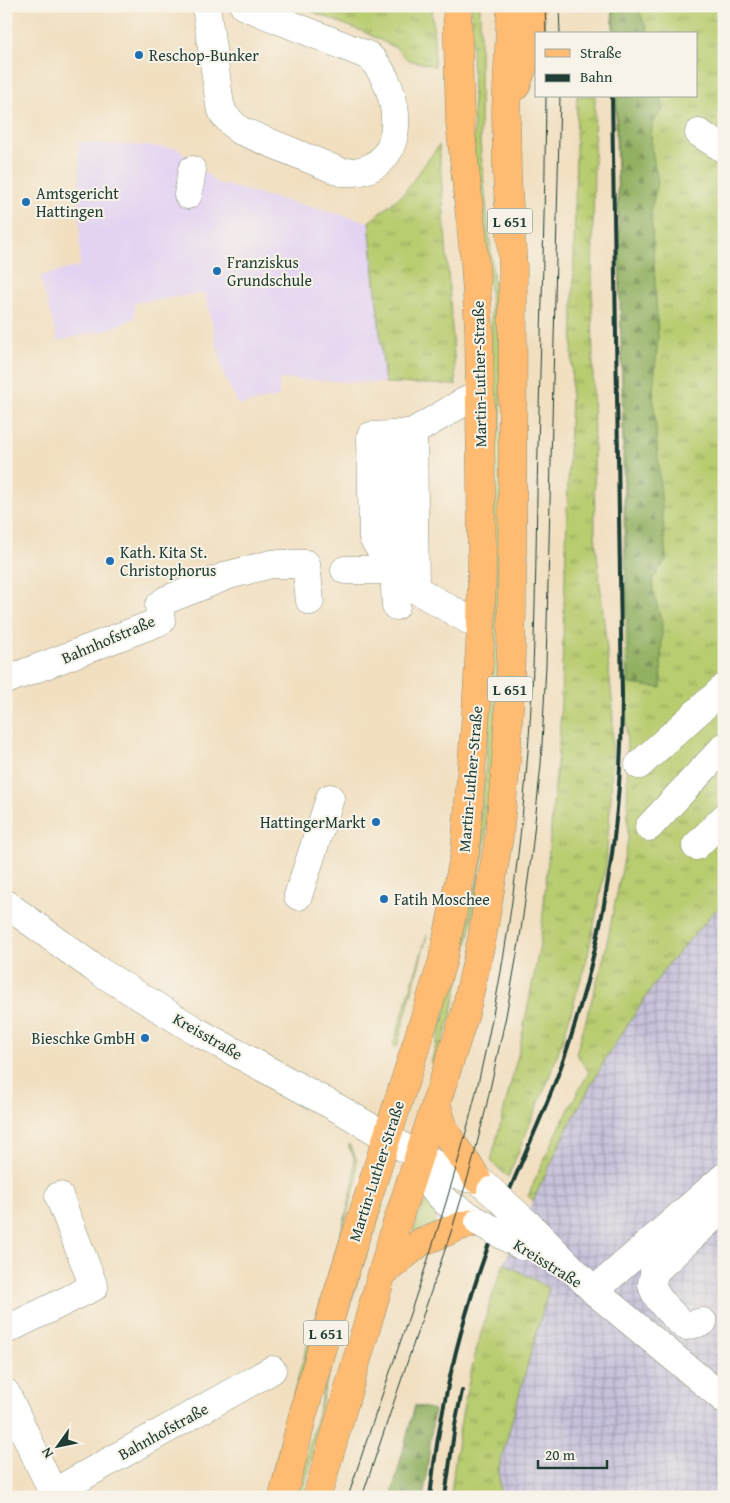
<svg xmlns="http://www.w3.org/2000/svg" width="730" height="1503" font-family="'Gentium Book Plus',serif">
<style>
.built{fill:#e3d3f2}
.industrial{fill:url(#industrial-grid)}
.grass{fill:url(#grass-tufts);stroke:#6c8452}
.forest{fill:url(#forest-firs);stroke:#58764b}
.lines{fill:none;stroke-linecap:round;stroke-linejoin:round}
.minor-casing{stroke:#888e7a;stroke-width:29}
.major-casing{stroke:#888e7a;stroke-width:29}
.minor{stroke:#fff;stroke-width:28}
.major{stroke:#ffbb71;stroke-width:28}
.tram{stroke:#1f3d34;stroke-width:1}
.rail{stroke:#1f3d34;stroke-width:4}
.minor-bridge-casing{stroke:#888e7a;stroke-width:29;stroke-linecap:butt}
.minor-bridge{stroke:#fff;stroke-width:28}
.poi-dot{fill:#1f6fb2;stroke:#f7f3e8;stroke-width:2}
.labels{text-anchor:middle;dominant-baseline:central;stroke-width:4;stroke-linejoin:round;paint-order:stroke}
.shield{fill:#f7f3e8;stroke:#60746a;stroke-width:1}
.shield-label{font-size:15px;font-weight:bold;fill:#1f3d34}
.poi-label{font-size:16px;fill:#1f3d34;stroke:#f7f3e8;text-anchor:start}
.street-label{font-size:16px;fill:#1f3d34;stroke:#f7f3e8}
</style>
<defs>
<pattern id="industrial-grid" width="8" height="8" patternUnits="userSpaceOnUse" patternTransform="scale(1.25)"><rect width="8" height="8" fill="#c6c0da"/><path d="M0 4h8M4 0v8" fill="none" stroke="#a09db2"/></pattern>
<pattern id="grass-tufts" width="24" height="20" patternUnits="userSpaceOnUse" patternTransform="scale(1.25)"><rect width="24" height="20" fill="#b8cc70"/><path d="M3 7l-1-3M5 7V3M7 7l1-3M15 17l-1-3M17 17v-4M19 17l1-3" fill="none" stroke="#95a75d"/></pattern>
<pattern id="forest-firs" width="22" height="20" patternUnits="userSpaceOnUse" patternTransform="scale(1.25)"><rect width="22" height="20" fill="#92b062"/><path d="M5 1l3.5 6h-7zM16 11l3.5 6h-7z" fill="#779052"/></pattern>
</defs>
<rect width="100%" height="100%" fill="#f7f3e8"/>
<filter id="ink" filterUnits="userSpaceOnUse"><feTurbulence type="fractalNoise" baseFrequency=".02" numOctaves="2"/><feDisplacementMap in="SourceGraphic" scale="10" xChannelSelector="R" yChannelSelector="G"/><feConvolveMatrix kernelMatrix="1 2 1 2 8 2 1 2 1" color-interpolation-filters="sRGB"/></filter>
<filter id="wash" filterUnits="userSpaceOnUse"><feTurbulence type="fractalNoise" baseFrequency=".0096" numOctaves="4" result="noise"/><feDisplacementMap in="SourceGraphic" scale="20" xChannelSelector="R" yChannelSelector="G"/><feGaussianBlur stdDeviation="1.12" result="paint"/><feColorMatrix in="noise" values="0 0 0 0 0 0 0 0 0 0 0 0 0 0 0 0 0 1.4 0 .05"/><feComposite in="paint" operator="in"/></filter>
<g filter="url(#wash)">
<rect width="100%" height="100%" fill="#f1dfc0"/>
<path class="built" d="M79,142L177,148L217,183L369,222L385,383L279,379V397L239,405L224,376L205,293L134,303L135,318L107,330L58,341L40,276L80,266Z"/>
<path class="industrial" d="M724,904V1497H500L499,1467L549,1288L504,1263L569,1125L607,1056L665,968L714,912Z"/>
<path class="grass" d="M298,6H432L435,66L408,60L396,48L366,33Z
M471,6H480V143L494,283L501,341V508L496,719L485,844L470,932L451,1016L436,1063H431L462,949L479,870V833L486,760L493,642L491,305L486,238L474,151Z
M612,6H724V904L714,912L665,968L607,1056L569,1125L533,1201L528,1196C546,1154 566,1112 589,1072L576,1054L604,957L628,839L622,384L615,96H696V34H613Z
M577,96H595L592,294L595,535L613,709L611,796L606,865L588,955L564,1036L547,1083L508,1177L491,1161L519,1051L540,945L560,731L572,363Z
M439,145L456,385L385,383L369,222L403,194Z
M427,935L397,1047H395L393,1045Z
M349,1144L356,1158L357,1179L280,1455L270,1497H266L299,1374L347,1211L354,1180V1157L349,1148Z
M425,1200L438,1208L434,1225L413,1232Z
M378,1204L383,1205C364,1262 345,1319 328,1377C317,1417 313,1457 303,1497H296L327,1376Z
M504,1263L549,1288L499,1467L500,1497H451C458,1417 476,1338 504,1263Z"/>
<path class="forest" d="M613,6H637L649,34H614Z
M616,96H662L663,110L652,124L651,147L658,181L651,210L658,337L653,392L666,560L653,579V591L662,622L661,688L629,684Z
M415,1405L434,1410L424,1497H391Z"/>
</g>
<g filter="url(#ink)">
<g class="lines">
<defs>
<path id="minor" d="M206,6L220,105L224,115L239,130L341,172C411,178 405,91 369,56L244,6
M699,133L724,149
M188,195L192,170
M479,393L413,432L391,435L394,570L415,589L481,627
M413,432L415,589
M391,435L371,436L373,538L394,570
M345,570H394L396,606
M6,680L161,621L159,606L166,600L229,575L271,564H306L310,601
M639,765L724,688
M649,827L724,747
M696,846L724,818
M298,896L330,798
M6,904L94,968L196,1031L348,1114L418,1156L455,1174L467,1178L477,1179L490,1190
M418,1156L431,1186L446,1202L479,1222
M530,1226L594,1291L724,1399
M594,1291L724,1177
M703,1322L685,1326C675,1318 654,1298 652,1284C652,1281 654,1276 654,1272L724,1207
M6,1330L94,1287L59,1196
M6,1393L55,1497
M53,1493L272,1370"/>
<path id="major" d="M516,86L531,45L534,11L535,6
M436,1102C439,1112 441,1123 446,1132C454,1149 468,1162 477,1179
M384,1272L421,1242L461,1226L479,1222
M283,1497L302,1418L335,1302L442,963L465,852L476,712L481,627L482,558L479,329L475,264L460,123L457,6
M317,1497L395,1229L465,1014L482,938L499,837L506,762L510,692L512,607L513,268L507,174L506,111L511,6"/>
</defs>
<use href="#minor" class="minor-casing"/>
<use href="#major" class="major-casing"/>
<use href="#minor" class="minor"/>
<use href="#major" class="major"/>
<path class="tram" d="M545,6L546,34
M559,6L560,34
M348,1497C394,1354 450,1213 482,1066C510,943 525,817 532,690C536,609 536,528 538,447C541,330 545,213 546,96
M362,1497L452,1229L471,1167L485,1112L506,1016L520,937L532,851L541,764L546,665L560,96"/>
<path class="rail" d="M430,1497C441,1394 467,1295 506,1199C528,1145 554,1092 571,1037C607,923 622,815 622,696L612,96
M445,1497L455,1425L462,1391"/>
<defs>
<path id="minor-bridge" d="M491,1191L530,1226
M479,1222L522,1246"/>
</defs>
<use href="#minor-bridge" class="minor-bridge-casing"/>
<use href="#minor-bridge" class="minor-bridge"/>
</g>
</g>
<g class="poi-dot">
<circle cx="139" cy="55" r="5"/>
<circle cx="26" cy="202" r="5"/>
<circle cx="217" cy="271" r="5"/>
<circle cx="110" cy="561" r="5"/>
<circle cx="376" cy="822" r="5"/>
<circle cx="384" cy="899" r="5"/>
<circle cx="145" cy="1038" r="5"/>
</g>
<g class="labels">
<g class="shield">
<rect x="487.5" y="208.5" width="45" height="25" rx="4"/>
<rect x="487.5" y="676.5" width="45" height="25" rx="4"/>
<rect x="303.5" y="1320.5" width="45" height="25" rx="4"/>
</g>
<g class="shield-label">
<text x="510" y="221">L 651</text>
<text x="510" y="689">L 651</text>
<text x="326" y="1333">L 651</text>
</g>
<g class="poi-label">
<text x="149" y="55">Reschop-Bunker</text>
<text x="36" y="193">Amtsgericht<tspan x="36" dy="18">Hattingen</tspan></text>
<text x="227" y="262">Franziskus<tspan x="227" dy="18">Grundschule</tspan></text>
<text x="120" y="552">Kath. Kita St.<tspan x="120" dy="18">Christophorus</tspan></text>
<text x="366" y="822" text-anchor="end">HattingerMarkt</text>
<text x="394" y="899">Fatih Moschee</text>
<text x="135" y="1038" text-anchor="end">Bieschke GmbH</text>
</g>
<g class="street-label">
<text transform="translate(479 374) rotate(-91)">Martin-Luther-Straße</text>
<text transform="translate(108 639) rotate(-23)">Bahnhofstraße</text>
<text transform="translate(470 779) rotate(-85)">Martin-Luther-Straße</text>
<text transform="translate(208 1036) rotate(30)">Kreisstraße</text>
<text transform="translate(376 1171) rotate(-72)">Martin-Luther-Straße</text>
<text transform="translate(548 1263) rotate(32)">Kreisstraße</text>
<text transform="translate(163 1431) rotate(-29)">Bahnhofstraße</text>
</g>
</g>
<rect width="730" height="1503" fill="none" stroke="#f7f3e8" stroke-width="25"/>
<rect x="535" y="32" width="162" height="65" fill="#f7f3e8" stroke="#a1aaa0"/>
<rect x="545" y="49" width="25" height="8" fill="#ffbb71" stroke="#a1aaa0"/>
<text x="580" y="58" font-size="15" fill="#1f3d34">Straße</text>
<rect x="545" y="74" width="25" height="8" fill="#1f3d34" stroke="#a1aaa0"/>
<text x="580" y="82" font-size="15" fill="#1f3d34">Bahn</text>
<g transform="translate(58 1446) rotate(237)" stroke="#f7f3e8" stroke-width="4" paint-order="stroke">
<path d="M0-4L9 19L0 12L-9 19Z" fill="#1f3d34"/>
<text y="-8" font-size="14" font-weight="bold" text-anchor="middle" fill="#1f3d34">N</text>
</g>
<path d="M538 1460v8h69v-8" fill="none" stroke="#1f3d34" stroke-width="2.5"/>
<text x="545" y="1460" font-size="15" fill="#1f3d34" stroke="#f7f3e8" stroke-width="4" paint-order="stroke">20 m</text>
</svg>
